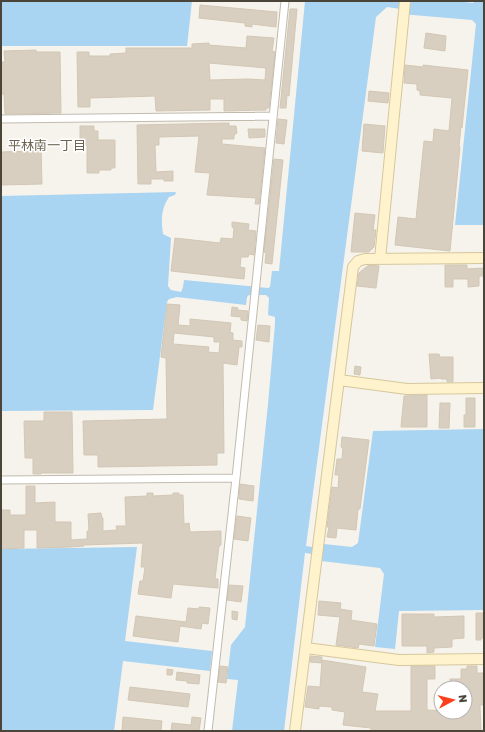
<svg xmlns="http://www.w3.org/2000/svg" width="485" height="732" font-family="Rubik,'Noto Sans JP',sans-serif">
<style>
.water{fill:#a9d4f2}
.building{fill:#d8cfc1;stroke:#d3c7b4;fill-rule:evenodd}
.lines{fill:none;stroke-linecap:round;stroke-linejoin:round}
.street-casing{stroke:#c2bbae;stroke-width:9}
.secondary-casing{stroke:#d6c79b;stroke-width:12}
.street{stroke:#fff;stroke-width:7}
.secondary{stroke:#fff3cd;stroke-width:10}
.labels{text-anchor:middle;dominant-baseline:central;stroke-width:3;stroke-linejoin:round;paint-order:stroke}
.neighbourhood-label{font-size:13px;fill:#6e6250;stroke:#fff}
</style>
<rect width="100%" height="100%" fill="#f6f3ec"/>
<path class="water" d="M1,1H192L187,46H1Z
M305,1H456L473,3L475,1H484V225H455L476,24L472,20L401,14V9L387,7L376,17L306,546L312,547L324,544L352,547L358,543L373,431L484,429V610L399,611L395,649L375,647L384,574L380,568L321,561L312,554L305,553L284,731H232L238,680L227,679L231,645L245,627L268,404L275,324V317L268,315L269,298L266,295H249L247,297L246,305L177,297L169,299L167,302L153,410L1,411V196L176,192L175,195L169,197C161,209 161,220 163,234L171,238L168,286L171,290L181,292L183,287L184,280L268,288L270,287L272,271H279Z
M137,547L125,641L212,651L210,671L123,661L114,731H1V549Z"/>
<path class="building" d="M200,5L277,12L276,27L252,24V27L245,26V23L199,18Z
M290,9H297L289,96L287,95L286,108H280Z
M426,33L446,36L445,51L424,48Z
M247,36L274,38L272,51L275,52L269,108H266V110L224,111V99H210V110L156,111L155,96L90,98V107H78L77,52H89V56H110V54L126,53V48H192V44L209,43V45L246,48ZM209,63L266,68L265,80L248,79L210,80Z
M36,50V52H60L61,113L5,114L4,94H1V62H5L4,51Z
M405,65L423,67V65L468,70L462,128L461,127L459,146L460,147L450,251L395,245L398,217L416,219L424,141L433,142L434,129L449,131L452,98L420,95V91L417,90V84L404,83Z
M369,91L389,93L388,103L368,101Z
M278,119L287,120L284,144L276,143Z
M229,123V126H236L237,133L234,135V139H222V144L265,148L259,204H255L256,198L207,195L210,173L195,172L199,136L159,137V145H155L156,172L173,171V181H164V179H151V184H138L137,125Z
M364,124L385,126L383,153L362,151Z
M80,126H94V131H98V140H115V168H111V170H99V173H87V145L80,146Z
M248,129H265V137L249,138Z
M33,148H41L42,184L1,185V152L33,151Z
M274,159L283,160L272,264L265,263L266,253L264,252Z
M355,213L375,215L373,230H376L374,247L369,252H351Z
M232,222L249,224L248,230L256,231L254,255L249,254L248,257H241L240,267L245,268L244,279L171,271L175,238L220,243L221,238L233,239L234,228L232,227Z
M368,265L379,266L376,288L357,286L359,273L366,267H368Z
M445,265H467V269L484,268V276H479V286L468,287V279H453V287H445Z
M167,304L180,305L178,325L190,326V319L231,323L230,332L233,333V340L242,341V347H239L237,365L223,363L224,453H217V465L98,467V455H84L83,421L167,419L166,358L161,357ZM174,333L214,337V342H220L219,353L208,352L209,347L173,344Z
M232,307L238,308L237,310L248,311L247,321L241,320V317L231,316Z
M258,325L270,326L269,342L256,340Z
M429,354H439L440,357H453V382H447V379H441V378L431,379Z
M355,366L361,367L360,375L354,374Z
M427,395V427H401L404,396Z
M466,398H475V427H464V415H466Z
M440,403H450L449,428H439Z
M44,412H72L73,473H41V474H33V458H25L24,421H44Z
M342,437L369,440L360,509H358L356,530L337,528L336,538L327,537L329,527H327L332,487L338,488L339,475H335L337,459H342L343,448L341,447Z
M240,484L254,486L253,501L239,499Z
M26,486H35V503L55,502V522H71V540L87,539V531H89L88,514L101,513L102,518H103V531L117,530L116,526H126L125,497L147,496V493H153V496L173,495V493H179V495H183L184,524L189,523L190,532L221,531V545L219,546L215,579H218V588L173,584L171,598L138,594L140,581H143L145,567H141L143,543L84,545V546L71,547L37,548V530H24V548L1,549V510H10V515H26Z
M237,516L251,518L248,541L234,539Z
M229,585L243,586L241,602L227,600Z
M319,601L341,603L340,609L352,611L351,620L377,624L374,646L359,644L358,648L336,645L340,617L318,615Z
M199,607L210,608L208,624L202,623L201,629L180,626L178,642L133,636L136,616L186,622L188,608L199,609Z
M232,611L238,612L237,620L232,619Z
M476,613H484V638H481V640H476Z
M402,614H434V617L464,616V638L452,639V647L434,648V652L427,653V646H402Z
M311,656L322,657L321,663L310,662Z
M322,660L366,667L362,692L378,694L375,711H411V666H435V679H427V710L465,712V688H450V679H461V669H467V666H477V673H484V705H480L481,731H371V728L343,725L345,712L332,710V707L319,706V709L305,707L308,686L320,687Z
M220,666L228,667L226,683L218,682Z
M167,669L173,670L172,675H167Z
M177,672L200,675L199,684L187,683V681L176,680Z
M130,687L190,694L188,707L128,700Z
M123,717L162,721L161,731H122Z
M192,717L201,718L199,731H171L172,723L191,725Z"/>
<g class="lines">
<defs>
<path id="street" d="M1,119L273,116
M1,480L236,478
M208,731L236,478L285,1"/>
<path id="secondary" d="M380,259L405,1
M339,380L407,389L484,388
M306,648L399,660L484,659
M295,731L353,267L358,261L365,259L484,258"/>
</defs>
<use href="#street" class="street-casing"/>
<use href="#secondary" class="secondary-casing"/>
<use href="#street" class="street"/>
<use href="#secondary" class="secondary"/>
</g>
<g class="labels">
<g class="neighbourhood-label">
<text x="47" y="145">平林南一丁目</text>
</g>
</g>
<rect width="485" height="732" fill="none" stroke="#4b4439" stroke-width="4"/>
<g transform="translate(453 700) rotate(83)"><circle r="19" fill="#ffffff" stroke="#b7b4b0"/>
<path d="M0-3L7 15L0 10L-7 15Z" fill="#fc3f1d"/>
<text y="-6" font-size="11" font-weight="bold" text-anchor="middle" fill="#4b4439">N</text>
</g>
</svg>
